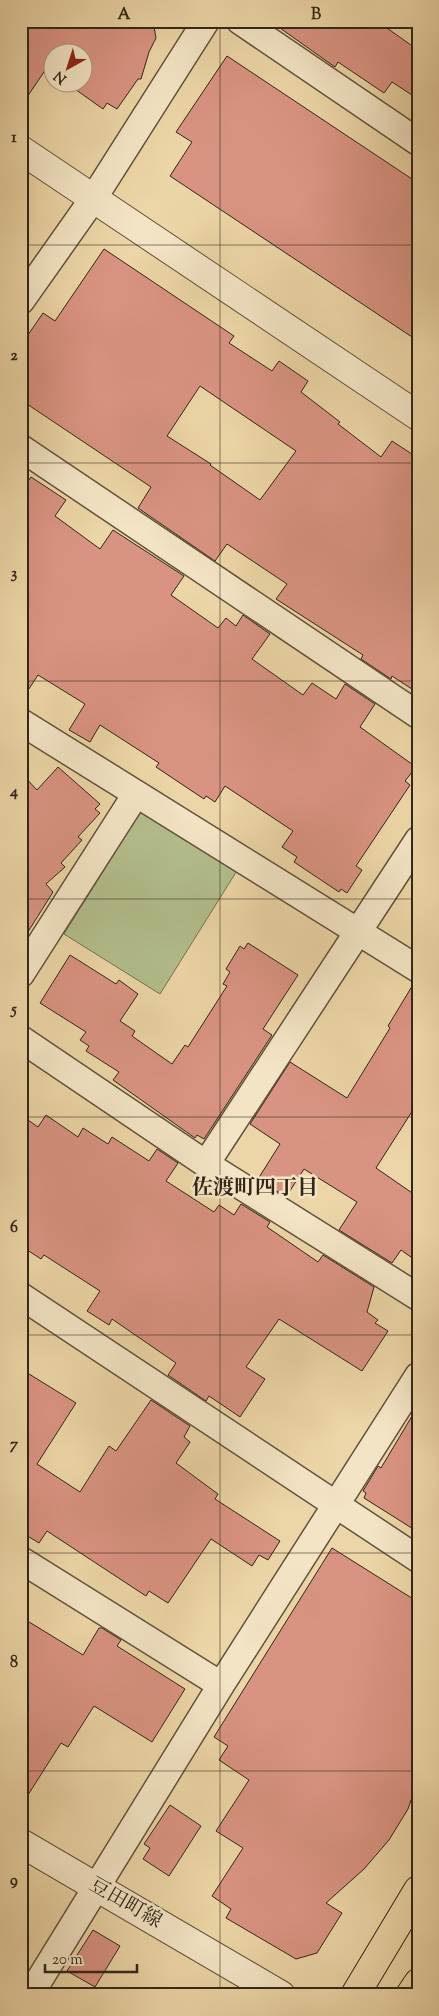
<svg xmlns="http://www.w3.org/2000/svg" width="439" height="2016" font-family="'Sorts Mill Goudy','Noto Serif JP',serif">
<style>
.green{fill:#b2be8b;stroke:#727252}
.building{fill:#d99382;stroke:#312619;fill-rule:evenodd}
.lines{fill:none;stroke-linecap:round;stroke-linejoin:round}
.minor-casing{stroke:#60523c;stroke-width:29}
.tertiary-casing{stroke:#60523c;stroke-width:30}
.primary-casing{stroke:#312619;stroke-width:30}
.minor{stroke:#f3e4c5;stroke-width:26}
.tertiary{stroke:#f3e4c5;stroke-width:28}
.primary{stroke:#ecd5a6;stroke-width:28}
.grid{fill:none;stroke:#312619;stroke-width:1;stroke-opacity:0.55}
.labels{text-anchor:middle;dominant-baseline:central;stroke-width:5;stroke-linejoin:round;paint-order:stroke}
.street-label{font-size:20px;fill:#312619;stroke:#f3e4c5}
.neighbourhood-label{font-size:21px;font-weight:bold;fill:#312619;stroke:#f3e4c5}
.neatline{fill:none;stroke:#312619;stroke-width:2}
.grid-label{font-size:16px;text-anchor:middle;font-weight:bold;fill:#312619}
</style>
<rect width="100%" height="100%" fill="#ecd5a6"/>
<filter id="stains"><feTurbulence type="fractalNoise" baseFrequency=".004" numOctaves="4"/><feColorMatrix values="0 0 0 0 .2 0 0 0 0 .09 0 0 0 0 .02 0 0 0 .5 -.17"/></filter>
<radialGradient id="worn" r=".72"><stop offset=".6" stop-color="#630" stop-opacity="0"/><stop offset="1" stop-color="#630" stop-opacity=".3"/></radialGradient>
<path class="green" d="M142,809L238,869L160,994L64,934Z"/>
<path class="building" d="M21,21H153L156,38L149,52L141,79H138L117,109L107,103L103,109L65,82H82V52H52V74L46,69L21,106Z
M270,21H377L418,50V99L392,82L384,93L338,62L335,67Z
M227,56L418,183V341L170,176L192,142L176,132Z
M104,249L234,336L229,343L272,371L279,361L308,381L301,392L340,422L338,424L381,457L392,441L418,458V693L392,676L391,679L361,659L363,655L276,599L287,584L227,544L215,561L138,508L151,487L21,400V345L43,313L55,321ZM200,386L296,451L260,500L210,465L211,464L167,436Z
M31,477L66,500L55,516L100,549L113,530L184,576L171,595L218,628L226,618L236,626L243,615L270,634L252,659L303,695L312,683L336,699L345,684L375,704L360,727L416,767L405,781L410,785L356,866L362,870L347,893L341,889L339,892L294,862L297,857L282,847L293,831L225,786L215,802L206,796L204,799L156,767L159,763L100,725L90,742L69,730L85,704L38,675L21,701V491Z
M58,767L100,804L95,809L100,813L78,837L82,840L61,863L65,867L46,884L53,892L21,943V773L37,790Z
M248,943L298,975L263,1029L272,1035L204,1139L197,1135L195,1138L113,1080L119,1072L86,1051L89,1046L80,1040L86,1032L40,1003L70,955L116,984L119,980L138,994L120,1021L135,1031L132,1036L172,1064L185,1045L188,1047L227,986L223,984L230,972L226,969L240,946L244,949Z
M414,983L418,984V1102L376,1168L418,1197V1262L401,1250L392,1263L339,1230L357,1202L304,1169L286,1197L258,1179L280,1144L250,1124L290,1062L347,1098L390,1028L388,1026Z
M21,1115L38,1127L46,1115L78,1137L83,1128L108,1144L112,1137L149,1161L157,1149L178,1163L166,1181L214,1212L219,1205L234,1215L241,1204L270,1222L267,1227L318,1262L323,1255L374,1287L367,1312L378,1320L375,1323L388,1331L362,1371L279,1319L246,1367L265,1379L240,1417L209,1396L206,1401L168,1375L176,1363L112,1319L109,1325L87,1311L100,1291L44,1255L41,1259L21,1246Z
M21,1369L76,1403L37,1464L80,1492L109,1446L116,1451L151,1400L190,1426L184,1437L190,1442L176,1463L218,1494L215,1499L280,1541L268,1560L259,1555L252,1566L211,1539L168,1603L149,1591L146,1596L47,1531L39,1543L21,1532Z
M418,1406V1532L364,1498L366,1493L363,1491L378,1466L381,1468Z
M332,1548L418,1602V1780L408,1809L389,1840L364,1869L326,1903L342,1913L317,1953L296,1959L226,1918L231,1909L212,1896L243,1848L216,1831L249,1780L219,1760L228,1746L214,1737Z
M21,1617L83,1655L99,1628H102L121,1640L117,1646L185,1689L152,1742L94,1706L68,1747L61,1743L21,1806Z
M170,1805L201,1826L169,1876L143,1859L150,1848L144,1844Z
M93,1930L120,1946L95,1987L67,1971Z"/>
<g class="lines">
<defs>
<path id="minor" d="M240,21L418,142
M21,301L93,199L206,21
M21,448L418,715
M21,722L418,969
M21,974L136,794
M21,1039L206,1164L418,1297
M206,1164L418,840
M21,1296L418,1559
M21,1560L221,1685
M30,1995L221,1685L418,1376"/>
<path id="tertiary" d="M21,150L418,416
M21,1843L281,1995"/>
<path id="primary" d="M355,1995L418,1890
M410,1995L418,1983"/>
</defs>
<use href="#minor" class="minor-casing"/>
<use href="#tertiary" class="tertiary-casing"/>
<use href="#primary" class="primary-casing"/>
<use href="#minor" class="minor"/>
<use href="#tertiary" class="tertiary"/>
<use href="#primary" class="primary"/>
</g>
<path class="grid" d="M220,21V1995M21,245H418M21,463H418M21,681H418M21,899H418M21,1117H418M21,1335H418M21,1553H418M21,1771H418"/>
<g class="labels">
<g class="street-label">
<text transform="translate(125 1904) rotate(30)">豆田町線</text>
</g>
<g class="neighbourhood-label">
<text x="255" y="1189">佐渡町四丁目</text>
</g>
</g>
<rect width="439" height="2016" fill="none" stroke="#ecd5a6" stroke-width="55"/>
<g transform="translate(68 68) rotate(219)"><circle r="24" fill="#f3e4c5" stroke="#a59880"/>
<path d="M0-4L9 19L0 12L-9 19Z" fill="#8f2418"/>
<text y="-8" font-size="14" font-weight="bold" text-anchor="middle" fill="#312619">N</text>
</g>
<path d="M45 1964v8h92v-8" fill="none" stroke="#312619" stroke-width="2.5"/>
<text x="52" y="1964" font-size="15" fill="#312619" stroke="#f3e4c5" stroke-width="4" paint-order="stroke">20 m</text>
<rect x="28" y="28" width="384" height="1960" class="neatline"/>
<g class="grid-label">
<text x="124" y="19">A</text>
<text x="316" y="19">B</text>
<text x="14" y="142">1</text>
<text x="14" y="360">2</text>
<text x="14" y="578">3</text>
<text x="14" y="796">4</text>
<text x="14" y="1014">5</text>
<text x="14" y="1232">6</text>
<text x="14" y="1449">7</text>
<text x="14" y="1667">8</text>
<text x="14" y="1885">9</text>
</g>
<rect width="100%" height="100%" filter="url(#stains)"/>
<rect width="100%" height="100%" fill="url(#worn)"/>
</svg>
